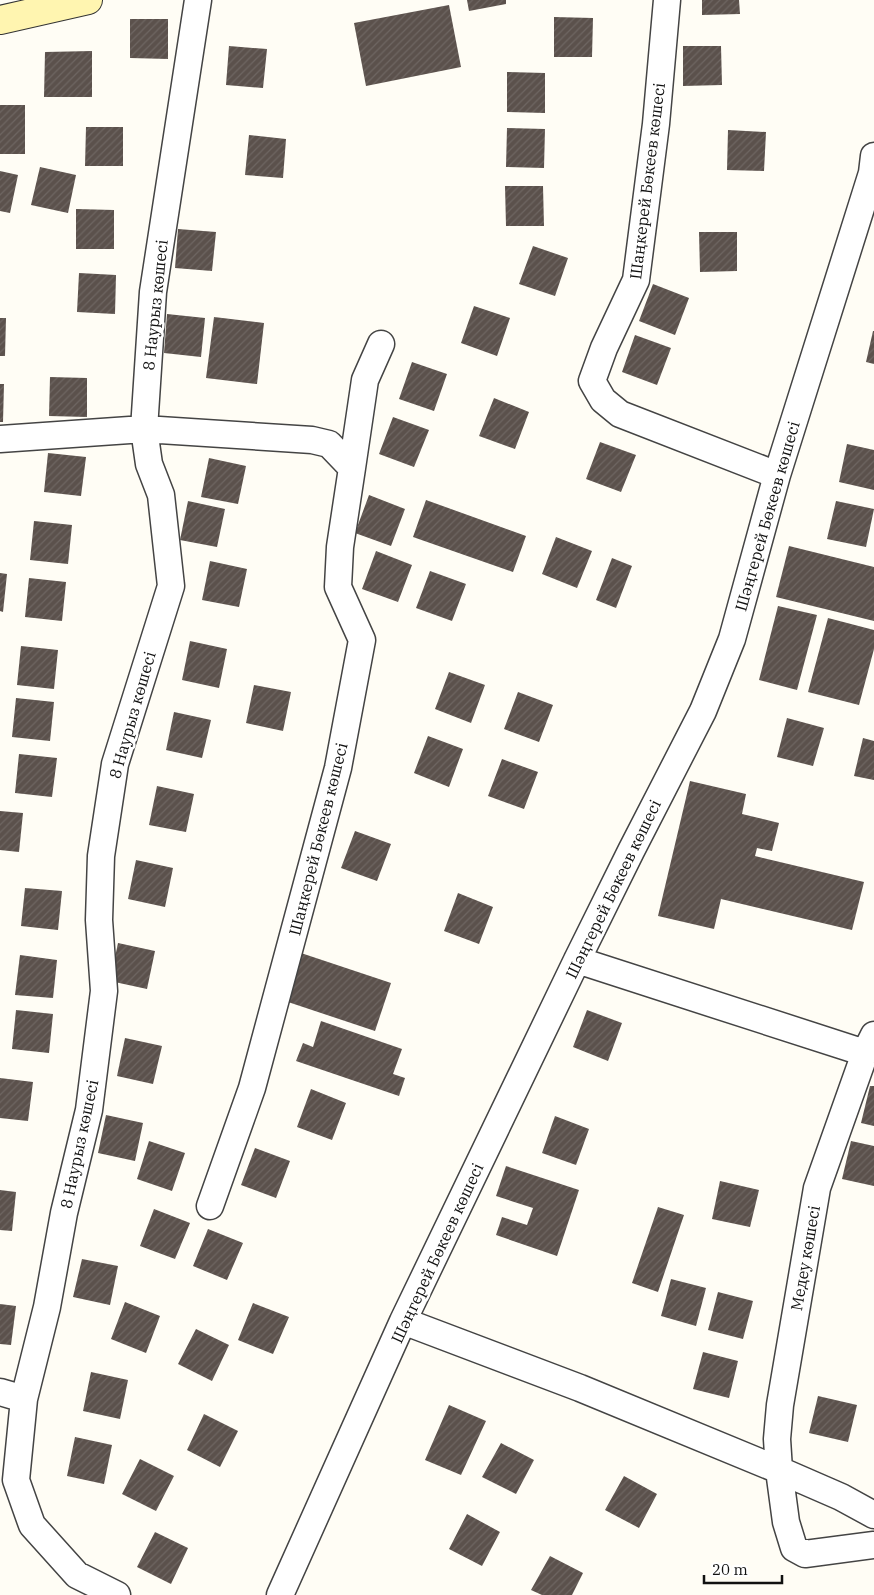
<svg xmlns="http://www.w3.org/2000/svg" width="874" height="1595" font-family="'IBM Plex Serif',serif">
<style>
.building{fill:url(#building-hatch)}
.lines{fill:none;stroke-linecap:round;stroke-linejoin:round}
.minor-casing{stroke:#444;stroke-width:29}
.secondary-casing{stroke:#333;stroke-width:30}
.minor{stroke:#fff;stroke-width:26}
.secondary{stroke:#fff5b0;stroke-width:28}
.labels{text-anchor:middle;dominant-baseline:central;stroke-width:5;stroke-linejoin:round;paint-order:stroke}
.street-label{font-size:16px;fill:#111;stroke:#fff}
</style>
<defs>
<pattern id="building-hatch" width="6" height="6" patternUnits="userSpaceOnUse" patternTransform="scale(1.25)"><rect width="6" height="6" fill="#5b514c"/><path d="M-1 1l2-2M0 6l6-6M5 7l2-2" fill="none" stroke="#6e6662"/></pattern>
</defs>
<rect width="100%" height="100%" fill="#fffdf5"/>
<path class="building" d="M467,0H506V4L469,11Z
M702,0H739L740,14L702,15Z
M449,5L461,67L366,86L354,23Z
M554,17L593,18L592,57H554Z
M130,19H168V59L130,58Z
M229,46L267,49L263,88L226,85Z
M683,46H721L722,85L683,86Z
M92,51V97H44L45,52Z
M507,72L545,73V113L507,112Z
M0,105H25V154H0Z
M86,127H123V166H85Z
M507,128L545,129L544,168L506,167Z
M728,130L766,132L764,171L727,170Z
M249,135L286,139L283,178L245,175Z
M40,167L76,175L68,213L31,205Z
M0,171L18,175L10,213L0,211Z
M505,186H543L544,226H506Z
M76,209L114,210V249H76Z
M178,229L216,232L212,271L175,268Z
M699,232H737V271L700,272Z
M533,246L568,258L555,296L519,284Z
M79,273L116,275L115,314L77,312Z
M653,284L689,298L675,335L639,321Z
M474,306L510,318L497,356L461,343Z
M167,314L205,318L201,357L164,353Z
M214,317L264,323L257,384L206,378Z
M0,318H6L5,356H0Z
M873,331H874V364L866,362Z
M635,335L671,348L657,385L622,372Z
M412,362L447,374L434,411L399,399Z
M50,377L87,378V417L49,416Z
M0,384H4L3,422H0Z
M494,398L529,412L515,449L479,436Z
M393,417L429,430L414,467L379,454Z
M600,442L636,455L621,492L586,479Z
M847,444L874,450V490L839,482Z
M48,453L86,457L81,496L44,492Z
M209,458L246,466L238,504L201,497Z
M369,495L405,509L391,546L355,533Z
M426,500L526,536L513,572L413,537Z
M188,501L225,509L217,547L180,540Z
M836,501L874,509L866,547L827,539Z
M34,521L72,525L68,564L30,560Z
M556,537L592,551L577,588L542,574Z
M789,546L874,567V621L776,597Z
M376,551L412,565L398,602L362,589Z
M612,558L632,566L616,608L596,600Z
M210,561L247,569L239,607L202,600Z
M430,571L466,584L452,621L416,608Z
M0,573L7,574L3,612L0,611Z
M29,578L66,582L62,621L25,617Z
M778,606L817,615L797,690L759,680Z
M828,618L874,630V649L859,705L808,692Z
M190,641L227,649L219,688L182,680Z
M21,646L58,650L54,689L17,685Z
M449,672L485,685L471,723L435,709Z
M254,685L291,692L283,731L246,723Z
M518,692L553,705L539,742L504,729Z
M16,698L54,702L50,741L12,737Z
M174,712L211,720L202,758L166,750Z
M787,718L824,728L813,766L777,757Z
M428,736L463,749L449,787L414,773Z
M863,738L874,741V780L854,776Z
M19,754L57,758L52,797L15,793Z
M502,759L538,772L524,809L488,796Z
M690,781L746,794L742,814L779,823L772,851L757,848L755,856L864,882L852,930L721,899L714,929L658,916Z
M157,786L194,794L186,832L149,825Z
M0,811L23,813L19,852L0,850Z
M355,831L391,844L377,881L341,868Z
M136,860L173,868L165,907L128,899Z
M25,888L62,891L58,930L21,926Z
M458,893L493,907L479,944L444,931Z
M118,943L155,951L147,989L110,981Z
M301,953L391,983L375,1031L285,1001Z
M20,955L57,960L53,998L15,995Z
M16,1010L53,1014L49,1053L12,1049Z
M587,1010L622,1023L608,1061L573,1047Z
M321,1021L402,1049L393,1074L405,1078L399,1096L296,1061L303,1043L313,1047Z
M125,1038L162,1046L153,1084L117,1076Z
M0,1078L33,1082L28,1121L0,1118Z
M870,1086H874V1126L861,1123Z
M311,1089L346,1103L332,1140L297,1127Z
M106,1115L143,1123L135,1161L98,1153Z
M555,1116L589,1129L576,1165L542,1153Z
M149,1141L185,1153L172,1191L137,1179Z
M851,1141L874,1146V1186L842,1179Z
M255,1148L290,1161L276,1198L241,1185Z
M506,1166L579,1190L557,1256L496,1235L502,1217L527,1225L533,1208L496,1196Z
M720,1181L759,1190L750,1227L712,1219Z
M0,1190L16,1192L12,1231L0,1230Z
M658,1207L684,1215L658,1292L632,1283Z
M154,1209L190,1223L175,1259L140,1246Z
M208,1229L243,1243L227,1280L193,1266Z
M82,1259L118,1266L110,1305L73,1297Z
M671,1279L706,1288L696,1326L661,1316Z
M718,1292L753,1301L743,1339L708,1330Z
M125,1302L160,1316L146,1353L111,1339Z
M253,1303L289,1317L273,1354L238,1340Z
M0,1304L16,1306L11,1345L0,1344Z
M196,1329L229,1345L212,1381L178,1364Z
M703,1352L738,1361L729,1398L693,1389Z
M91,1372L128,1380L120,1419L83,1411Z
M818,1396L857,1405L848,1442L809,1433Z
M449,1405L486,1421L461,1475L425,1460Z
M204,1414L238,1431L220,1467L187,1450Z
M75,1437L112,1445L104,1484L67,1476Z
M501,1443L534,1460L516,1494L482,1477Z
M140,1459L174,1476L156,1511L122,1494Z
M624,1476L657,1494L639,1528L605,1510Z
M467,1514L500,1532L482,1566L449,1549Z
M155,1532L188,1548L171,1584L137,1567Z
M550,1556L583,1573L572,1595H542L531,1590Z"/>
<g class="lines">
<defs>
<path id="minor" d="M667,0L656,124L636,280L604,348L592,381L603,400L620,414L777,475
M0,439L144,429L312,440L329,444L352,468L340,547L338,587L362,640L338,768L252,1088L210,1206
M352,468L365,380L381,344
M577,960L865,1053
M403,1321L580,1388L779,1470L777,1439L780,1405L817,1188L865,1053L874,1035
M0,1392L24,1399
M874,1515L841,1497L779,1470L786,1522L794,1548L805,1554L874,1545
M117,1595L77,1575L32,1525L16,1480L24,1399L47,1307L64,1213L89,1110L104,991L99,920L101,856L115,764L171,586L161,495L149,464L144,429L153,292L198,0
M280,1595L403,1321L577,960L631,851L703,711L732,639L777,475L872,173L874,156"/>
<path id="secondary" d="M0,20L88,0"/>
</defs>
<use href="#minor" class="minor-casing"/>
<use href="#secondary" class="secondary-casing"/>
<use href="#minor" class="minor"/>
<use href="#secondary" class="secondary"/>
</g>
<g class="labels">
<g class="street-label">
<text transform="translate(647 181) rotate(-83)">Шаңкерей Бөкеев көшесі</text>
<text transform="translate(155 305) rotate(-84)">8 Наурыз көшесі</text>
<text transform="translate(767 516) rotate(-74)">Шәңгерей Бөкеев көшесі</text>
<text transform="translate(132 715) rotate(-74)">8 Наурыз көшесі</text>
<text transform="translate(318 839) rotate(-76)">Шаңкерей Бөкеев көшесі</text>
<text transform="translate(613 889) rotate(-64)">Шәңгерей Бөкеев көшесі</text>
<text transform="translate(79 1144) rotate(-78)">8 Наурыз көшесі</text>
<text transform="translate(437 1253) rotate(-65)">Шәңгерей Бөкеев көшесі</text>
<text transform="translate(805 1258) rotate(-80)">Медеу көшесі</text>
</g>
</g>
<path d="M704 1575v8h78v-8" fill="none" stroke="#111111" stroke-width="2.5"/>
<text x="712" y="1575" font-size="15" fill="#111111" stroke="#ffffff" stroke-width="4" paint-order="stroke">20 m</text>
</svg>
